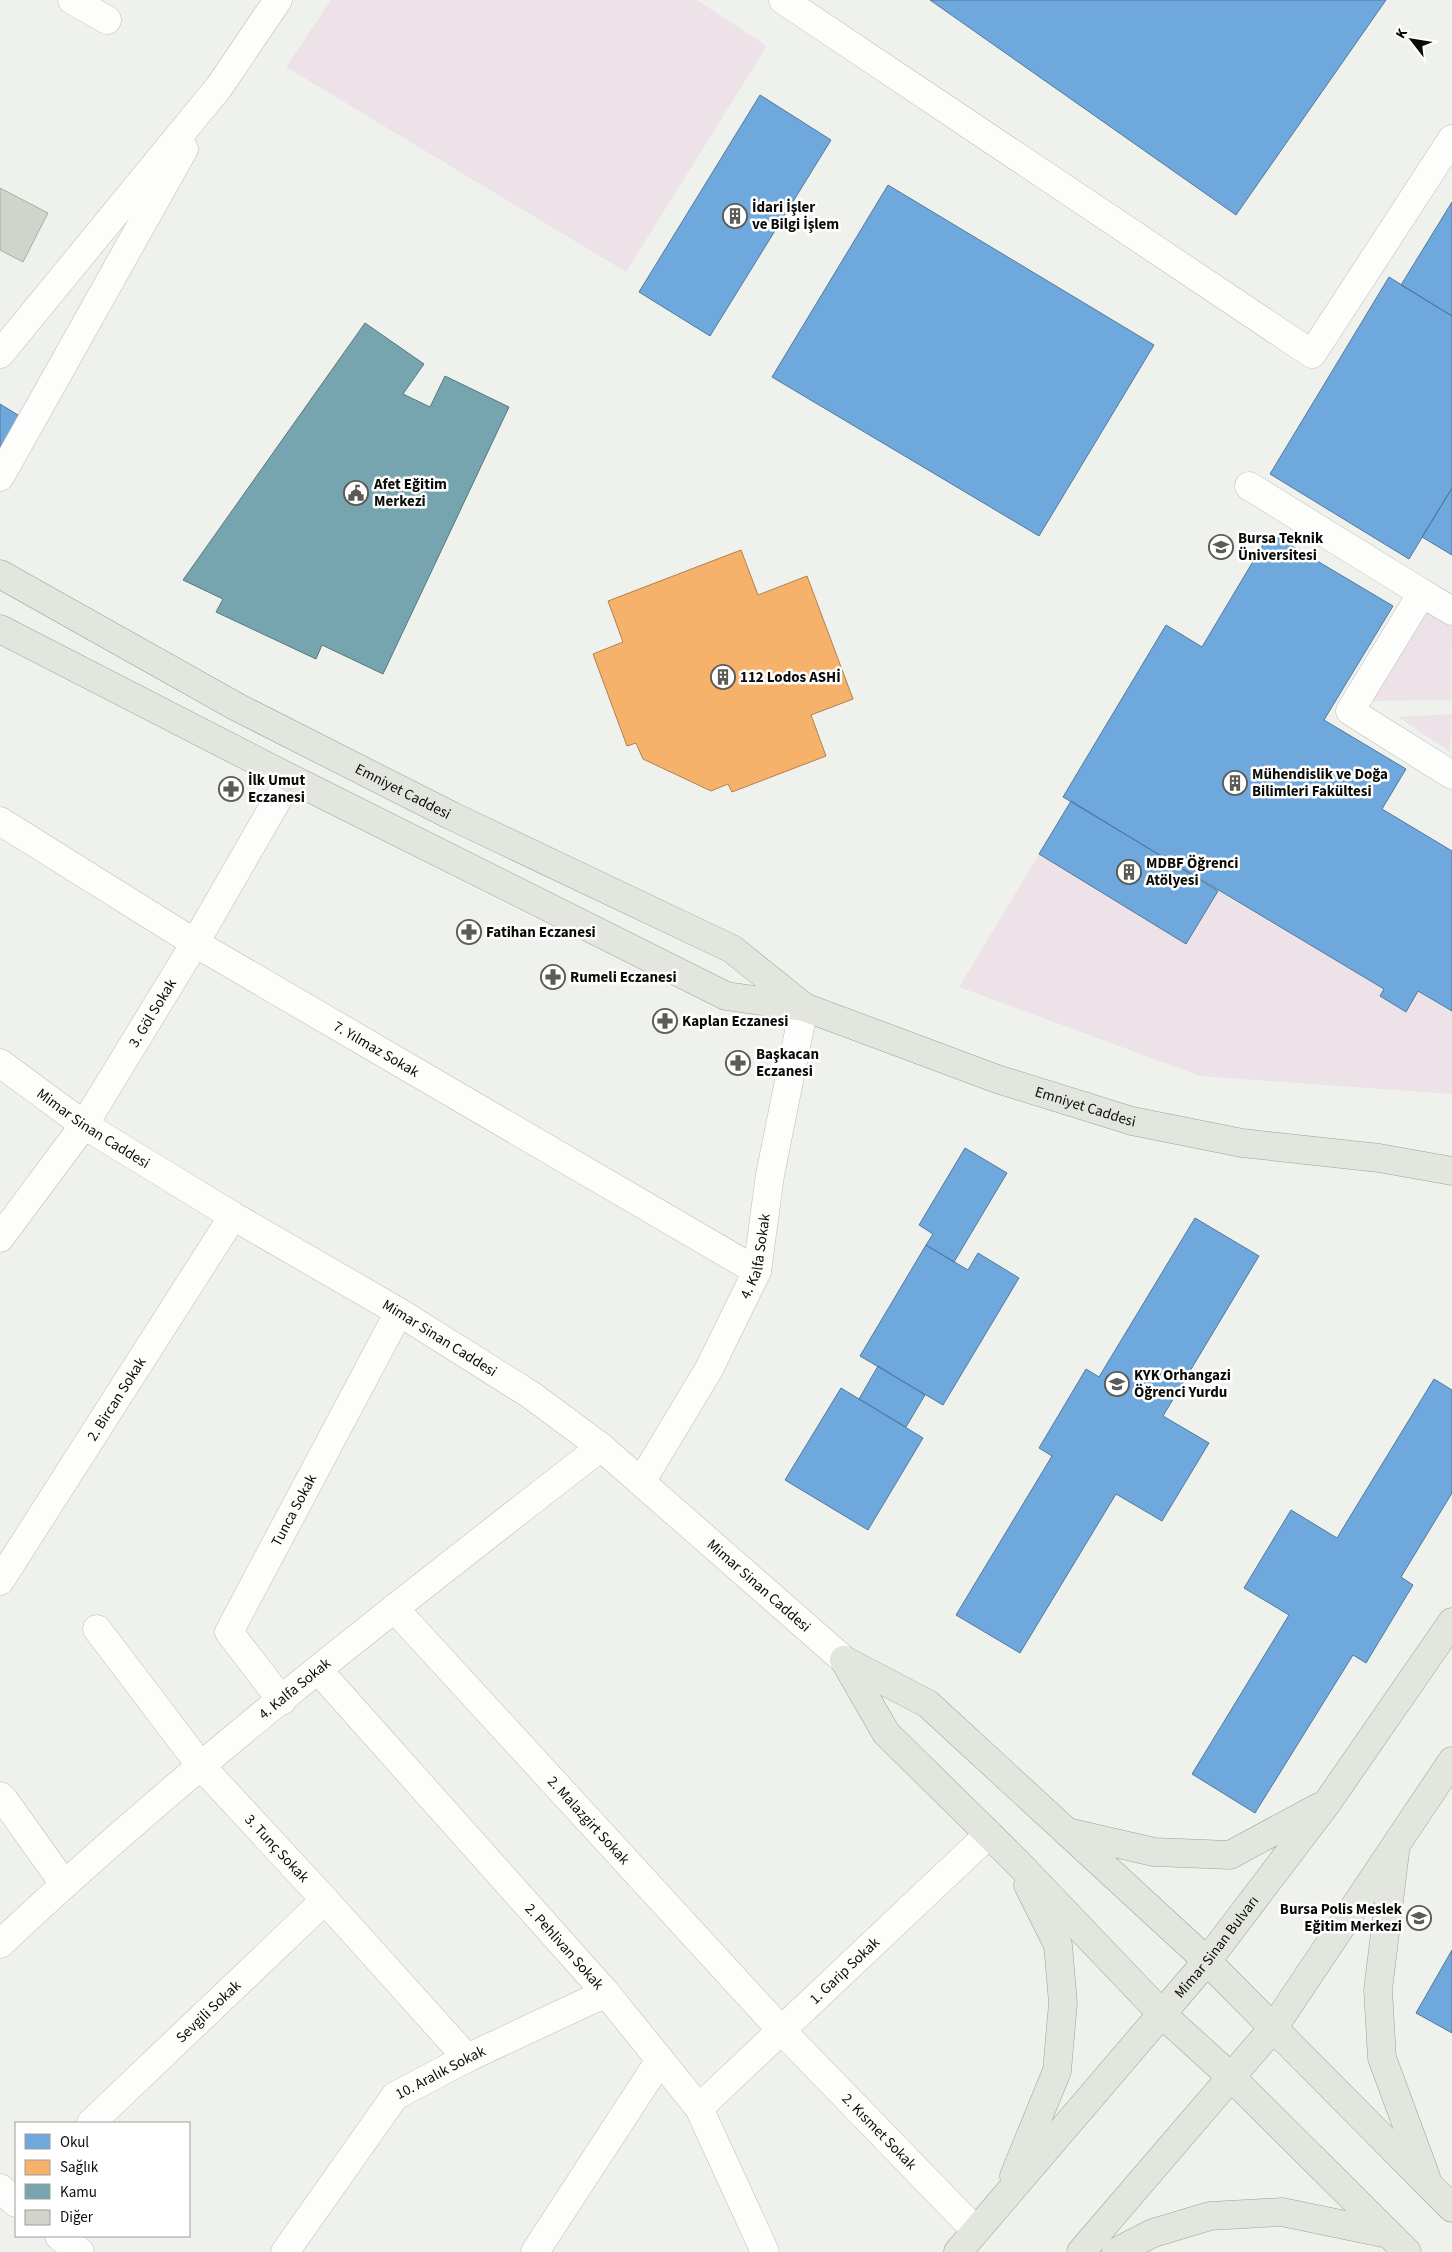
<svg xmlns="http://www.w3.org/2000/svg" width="1452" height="2252" font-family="'Source Sans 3',sans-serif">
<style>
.green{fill:#ede2e8}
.schools{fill:#6fa8dc;stroke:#51799d}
.health{fill:#f6b26b;stroke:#b0804e}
.public{fill:#76a5af;stroke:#56777d}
.building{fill:#d0d4cb;stroke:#aaaca8}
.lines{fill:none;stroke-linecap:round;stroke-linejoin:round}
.minor-casing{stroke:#bbbdb9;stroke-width:29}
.major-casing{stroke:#9ca293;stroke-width:29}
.minor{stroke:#fdfdfc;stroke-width:28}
.major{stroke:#e3e6de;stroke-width:28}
.labels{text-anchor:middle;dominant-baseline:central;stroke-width:5;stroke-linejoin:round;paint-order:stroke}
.poi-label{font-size:15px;font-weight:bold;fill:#0b0c09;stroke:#fff;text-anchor:start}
.street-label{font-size:15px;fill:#0b0c09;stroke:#fff}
</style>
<rect width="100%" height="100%" fill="#eff2ec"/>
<path class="green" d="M331,0H697L767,46L626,272L286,67Z
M1422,610L1452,618L1451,700L1366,701Z
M1452,714L1450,752L1398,717Z
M1039,854L1186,943L1218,891L1384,989L1380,996L1405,1012L1418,991L1452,1011V1094L1200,1076L959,987Z"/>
<path class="schools" d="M930,0H1386L1236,215Z
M760,95L831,140L710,336L639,292Z
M888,185L1154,345L1039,536L772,377Z
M1452,202V316L1401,285Z
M1389,277L1452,316V488L1409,559L1270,474Z
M0,404L31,423L0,459Z
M1452,488V555L1422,537Z
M1270,533L1393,606L1324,720L1406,769L1382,809L1452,851V1011L1418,991L1406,1012L1380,996L1384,989L1063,797L1166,625L1202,647Z
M1071,801L1218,891L1186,944L1039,854Z
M965,1148L1007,1173L954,1262L926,1245L933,1234L919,1225Z
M1195,1218L1259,1256L1163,1416L1209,1443L1162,1521L1116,1494L1020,1653L956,1615L1052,1456L1039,1448L1086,1369L1099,1377Z
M926,1245L968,1270L978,1253L1019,1278L943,1405L860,1356Z
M878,1366L925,1395L906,1427L859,1399Z
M1434,1379L1452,1390V1493L1401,1577L1413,1585L1366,1663L1353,1655L1255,1813L1192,1774L1289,1615L1244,1588L1291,1510L1337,1538Z
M841,1388L923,1438L868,1530L785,1480Z
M1452,1950V2033L1416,2013Z"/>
<path class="health" d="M741,550L758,595L807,576L853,699L811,715L826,756L732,792L728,784L711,791L643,759L636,743L627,746L593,654L623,642L608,601Z"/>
<path class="public" d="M365,323L424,364L403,394L430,407L445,376L509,407L383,674L322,645L316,659L216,612L223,599L183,580Z"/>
<path class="building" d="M0,188L48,213L23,262L0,250Z"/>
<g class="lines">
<defs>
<g id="minor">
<path d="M72,0L107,20"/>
<path d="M783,0L1312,354L1452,139"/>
<path d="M0,354L219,87L278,0"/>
<path d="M0,477L184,149"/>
<path d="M1249,486L1422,593L1350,711L1452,775"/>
<path d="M1422,593L1452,611"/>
<path id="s1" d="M0,821L195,943L757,1271"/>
<path id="s2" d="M0,1063L84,1125L233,1216L399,1312L531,1395L601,1447L844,1660"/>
<path id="s3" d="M0,1238L84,1125L195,943L290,778"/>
<path id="s4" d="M641,1482L709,1369L757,1271L770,1175L804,1007"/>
<path id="s5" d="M0,1581L233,1216"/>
<path id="s6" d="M394,1608L782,2031L976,2231"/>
<path id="s7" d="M97,1629L201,1766L325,1900L467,2058"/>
<path id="s8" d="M319,1671L606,1993L699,2108L765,2252"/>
<path id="s9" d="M282,1701L229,1632L399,1312"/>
<path d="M0,1796L5,1801L64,1884"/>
<path id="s10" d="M0,1944C189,1766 396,1606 601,1447"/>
<path id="s11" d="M699,2108L989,1834"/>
<path id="s12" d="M91,2123L325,1900"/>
<path d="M0,2188L16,2203"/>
<path d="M59,2236L80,2252"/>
<path id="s13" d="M285,2252L395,2096L467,2058L606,1993"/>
<path d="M535,2252L660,2060"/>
</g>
<g id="major">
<path id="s14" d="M0,574L237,707L452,816L732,949L803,1006"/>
<path id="s15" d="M0,629L290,778L726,996L804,1007L997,1079L1132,1121L1242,1143L1379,1158L1452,1171"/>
<path d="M844,1660L928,1704L1207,1961L1452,2208"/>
<path d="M844,1660L886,1733L1016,1861L1163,2015L1231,2077L1407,2252"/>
<path d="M1067,1832L1154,1852L1230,1855L1319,1807"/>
<path d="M1395,1852L1378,1990L1382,2058L1426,2177"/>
<path d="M1014,2176L1057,2071L1063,2003L1058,1945L1028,1885"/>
<path id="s16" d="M958,2252L1207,1961L1327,1803L1452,1622"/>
<path d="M1081,2252L1274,2027L1452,1761"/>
<path d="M1116,2252L1153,2233L1210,2216L1282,2212L1388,2234"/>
</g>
</defs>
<use href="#minor" class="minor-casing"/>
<use href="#major" class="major-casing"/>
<use href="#minor" class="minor"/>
<use href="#major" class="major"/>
</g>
<defs>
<symbol id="building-ring" viewBox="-11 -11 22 22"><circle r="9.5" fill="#fff" stroke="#5b5c58" stroke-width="1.5"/><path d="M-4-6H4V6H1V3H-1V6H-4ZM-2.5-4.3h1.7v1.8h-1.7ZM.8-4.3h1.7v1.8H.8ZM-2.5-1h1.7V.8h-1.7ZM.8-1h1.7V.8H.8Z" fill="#5b5c58"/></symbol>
<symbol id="civic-ring" viewBox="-11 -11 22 22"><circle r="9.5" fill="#fff" stroke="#5b5c58" stroke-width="1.5"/><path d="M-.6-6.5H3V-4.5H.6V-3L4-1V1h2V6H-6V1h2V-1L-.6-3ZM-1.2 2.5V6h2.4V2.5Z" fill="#5b5c58"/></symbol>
<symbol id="university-ring" viewBox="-11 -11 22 22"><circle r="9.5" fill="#fff" stroke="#5b5c58" stroke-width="1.5"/><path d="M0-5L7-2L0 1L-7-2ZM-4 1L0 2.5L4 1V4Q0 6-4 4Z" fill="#5b5c58"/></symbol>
<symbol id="pharmacy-ring" viewBox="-11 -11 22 22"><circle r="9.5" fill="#fff" stroke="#5b5c58" stroke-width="1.5"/><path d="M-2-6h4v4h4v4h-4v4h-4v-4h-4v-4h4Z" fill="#5b5c58"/></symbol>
<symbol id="school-ring" viewBox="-11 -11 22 22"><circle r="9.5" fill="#fff" stroke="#5b5c58" stroke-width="1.5"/><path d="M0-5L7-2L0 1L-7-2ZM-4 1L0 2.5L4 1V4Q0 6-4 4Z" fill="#5b5c58"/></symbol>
</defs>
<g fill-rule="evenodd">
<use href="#building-ring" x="721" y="202" width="28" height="28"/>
<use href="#civic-ring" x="342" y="479" width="28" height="28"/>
<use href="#university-ring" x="1207" y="533" width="28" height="28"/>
<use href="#building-ring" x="709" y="663" width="28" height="28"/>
<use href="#building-ring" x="1221" y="769" width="28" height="28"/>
<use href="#pharmacy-ring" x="217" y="775" width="28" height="28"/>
<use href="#building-ring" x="1115" y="858" width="28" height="28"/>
<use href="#pharmacy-ring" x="455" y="918" width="28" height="28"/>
<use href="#pharmacy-ring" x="539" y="963" width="28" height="28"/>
<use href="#pharmacy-ring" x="651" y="1007" width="28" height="28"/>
<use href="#pharmacy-ring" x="724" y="1049" width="28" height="28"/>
<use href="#school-ring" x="1103" y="1370" width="28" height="28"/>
<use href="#school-ring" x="1405" y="1904" width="28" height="28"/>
</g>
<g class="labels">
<g class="poi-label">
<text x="752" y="207">İdari İşler<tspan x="752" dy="17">ve Bilgi İşlem</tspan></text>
<text x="374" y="484">Afet Eğitim<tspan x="374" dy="17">Merkezi</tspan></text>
<text x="1238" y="538">Bursa Teknik<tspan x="1238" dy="17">Üniversitesi</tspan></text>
<text x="740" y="677">112 Lodos ASHİ</text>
<text x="1252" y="774">Mühendislik ve Doğa<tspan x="1252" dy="17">Bilimleri Fakültesi</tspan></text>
<text x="248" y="780">İlk Umut<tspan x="248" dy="17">Eczanesi</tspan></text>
<text x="1146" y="863">MDBF Öğrenci<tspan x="1146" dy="17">Atölyesi</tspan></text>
<text x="486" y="932">Fatihan Eczanesi</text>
<text x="570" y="977">Rumeli Eczanesi</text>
<text x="682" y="1021">Kaplan Eczanesi</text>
<text x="756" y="1054">Başkacan<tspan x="756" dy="17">Eczanesi</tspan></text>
<text x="1134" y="1375">KYK Orhangazi<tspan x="1134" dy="17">Öğrenci Yurdu</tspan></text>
<text x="1402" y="1909" text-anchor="end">Bursa Polis Meslek<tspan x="1402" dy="17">Eğitim Merkezi</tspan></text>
</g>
<g class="street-label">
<text stroke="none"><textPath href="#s14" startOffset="458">Emniyet Caddesi</textPath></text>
<text stroke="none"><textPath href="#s3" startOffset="272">3. Göl Sokak</textPath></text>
<text stroke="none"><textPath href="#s1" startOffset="440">7. Yılmaz Sokak</textPath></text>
<text stroke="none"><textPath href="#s15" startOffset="1191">Emniyet Caddesi</textPath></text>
<text stroke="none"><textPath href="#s2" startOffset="114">Mimar Sinan Caddesi</textPath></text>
<text stroke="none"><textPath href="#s4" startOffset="255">4. Kalfa Sokak</textPath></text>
<text stroke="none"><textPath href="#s2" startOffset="519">Mimar Sinan Caddesi</textPath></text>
<text stroke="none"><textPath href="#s5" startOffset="216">2. Bircan Sokak</textPath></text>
<text stroke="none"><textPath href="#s9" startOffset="225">Tunca Sokak</textPath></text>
<text stroke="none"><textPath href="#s2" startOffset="924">Mimar Sinan Caddesi</textPath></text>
<text stroke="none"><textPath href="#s10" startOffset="390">4. Kalfa Sokak</textPath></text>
<text stroke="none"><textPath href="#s6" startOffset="288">2. Malazgirt Sokak</textPath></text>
<text stroke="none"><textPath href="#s7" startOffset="284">3. Tunç Sokak</textPath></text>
<text stroke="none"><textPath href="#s8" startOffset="369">2. Pehlivan Sokak</textPath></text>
<text stroke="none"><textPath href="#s16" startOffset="400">Mimar Sinan Bulvarı</textPath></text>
<text stroke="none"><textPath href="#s11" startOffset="200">1. Garip Sokak</textPath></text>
<text stroke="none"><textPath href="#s12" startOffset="162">Sevgili Sokak</textPath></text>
<text stroke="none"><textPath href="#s13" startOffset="242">10. Aralık Sokak</textPath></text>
<text stroke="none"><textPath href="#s6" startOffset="714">2. Kısmet Sokak</textPath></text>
</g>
</g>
<rect x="15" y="2122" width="175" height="115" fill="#ffffff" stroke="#9d9e9d"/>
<rect x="25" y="2134" width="25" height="15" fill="#6fa8dc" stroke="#9d9e9d"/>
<text x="60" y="2147" font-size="15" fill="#0b0c09">Okul</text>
<rect x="25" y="2160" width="25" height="15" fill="#f6b26b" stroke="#9d9e9d"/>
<text x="60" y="2172" font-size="15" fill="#0b0c09">Sağlık</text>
<rect x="25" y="2184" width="25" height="15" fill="#76a5af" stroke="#9d9e9d"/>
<text x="60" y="2197" font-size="15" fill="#0b0c09">Kamu</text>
<rect x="25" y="2210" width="25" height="15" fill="#d0d4cb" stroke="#9d9e9d"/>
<text x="60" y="2222" font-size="15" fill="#0b0c09">Diğer</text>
<g transform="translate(1412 40) rotate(301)" stroke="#ffffff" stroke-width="4" paint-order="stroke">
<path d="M0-4L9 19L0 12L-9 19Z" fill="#0b0c09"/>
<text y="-8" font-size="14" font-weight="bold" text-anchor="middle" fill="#0b0c09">K</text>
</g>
</svg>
